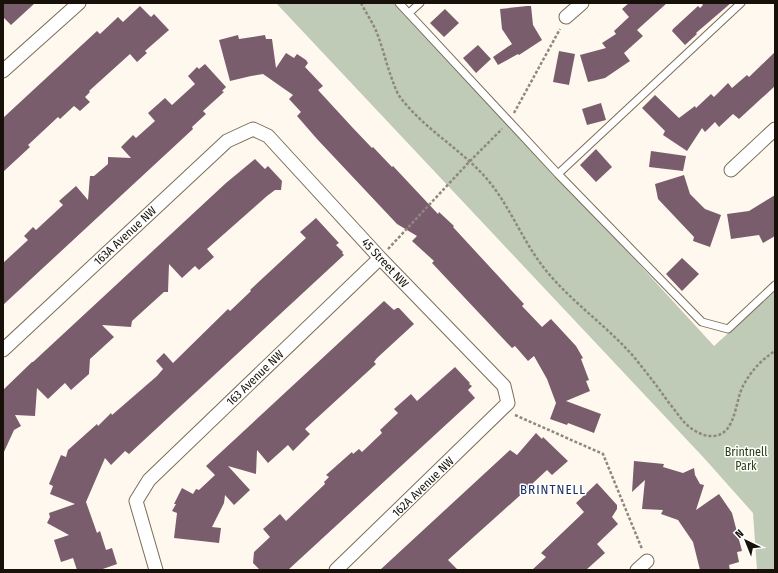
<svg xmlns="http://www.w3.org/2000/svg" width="778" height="573" font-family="'Fira Sans Condensed',sans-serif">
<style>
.green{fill:#bfcbb6}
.building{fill:#795d6c}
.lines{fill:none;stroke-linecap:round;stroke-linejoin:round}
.lane-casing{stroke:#7c6d59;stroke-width:9}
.street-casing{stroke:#7c6d59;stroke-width:15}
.path{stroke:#8e887f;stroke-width:2.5;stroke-dasharray:3 2;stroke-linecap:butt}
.lane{stroke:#fff;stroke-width:7}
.street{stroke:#fff;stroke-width:13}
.labels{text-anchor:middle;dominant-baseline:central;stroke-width:3;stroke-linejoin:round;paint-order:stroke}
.street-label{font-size:12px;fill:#171109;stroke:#fff}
.park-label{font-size:12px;fill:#2a4014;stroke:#fff}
.neighbourhood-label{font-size:13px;letter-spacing:1px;fill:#1b3067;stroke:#fff}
</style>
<rect width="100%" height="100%" fill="#fff8ef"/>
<path class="green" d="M276,3H395L509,122L714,346L775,291V570H757L753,513L704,458Z"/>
<path class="building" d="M3,3H35L11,25L3,17Z
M629,3H667L637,30L643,36L624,53L630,61L605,78L588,82L580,55L606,48L602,43L616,34L614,31L629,17L622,9Z
M701,3H731L696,33L697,34L685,45L672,31L673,29L698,6L700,8L703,5Z
M140,6L151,17L154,14L169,30L145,51L147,53L137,62L130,54L89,91L90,92L85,97L90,102L80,111L74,106L60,119L58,117L28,145L30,147L3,172V118L97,31L100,34L118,17L123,22Z
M527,6H531L533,25L542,40L519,55L518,54L498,65L493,57L512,44L502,29L500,9Z
M445,9L459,23L444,37L430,23Z
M238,35L239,39L265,35L266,39H272L276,68L286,53L294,58L297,54L306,60L308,63L305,67L323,86L318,90L352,127L372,148L373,147L392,167L393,166L438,214L439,212L454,226L453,227L524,304L522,306L542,327L551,319L576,346L583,358L581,359L589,380L586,381L590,391L566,401L601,414L594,433L568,423L567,425L550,419L556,403L547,379L534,356L528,361L515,346L512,348L432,263L434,261L412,241L417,236L397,224L317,139L297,116L301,112L289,99L293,95L263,74L251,76L230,81L219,40Z
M478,45L491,59L476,73L463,58Z
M559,51L575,54L569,85L553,82Z
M775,52V86L739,119L733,114L719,127L715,122L705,132L702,128L687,151L663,135L665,131L642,108L655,95L679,118L695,106L696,108L711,94L714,97L728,83L732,88L747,75L749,77Z
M205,64L226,87L222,91L224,92L203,111L206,114L192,127L193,129L3,305V263L28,240L24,236L33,227L36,230L63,205L59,201L76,186L88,200L90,176H94L108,164V157L131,158L121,147L133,135L136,138L155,121L148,113L165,98L172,105L195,84L188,76L197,67L199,69Z
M601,103L606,120L587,125L582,109Z
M596,149L612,167L596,182L580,165Z
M651,151L686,156L683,171L649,167Z
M255,159L265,169L268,166L282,181L281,190H275L267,196L207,249L214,257L199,270L195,266L182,278L169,264L168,292H164L132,321L131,327L102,325L114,337L90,359L89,374L71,390L65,383L48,399L37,388L35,416L15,415L21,426L14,430L3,454V390L32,362H33L226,183Z
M684,175L690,194L705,209L721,215L710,247L693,241L694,237L658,199L655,184Z
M775,195V236L763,243L759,235L731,239L727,214L749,211Z
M316,218L339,243L336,245L343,252L342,253L344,255L129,454L125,451L111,465L105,458L86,502L97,533L100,531L106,550L112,548L117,564L100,570H77L73,558L61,562L54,540L69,535L47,523L50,517L49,513L75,504L50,494L53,486L49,484L61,455L66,457L68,450L97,424L98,426L111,413L112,415L157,376L163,369L156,361L164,353L173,363L228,309L230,311L251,291L250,290L306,238L300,232Z
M682,258L699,274L682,291L666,274Z
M384,301L394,310L397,308H399L414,324L377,358L374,362L376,364L305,429L310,434L293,451L288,445L268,463L257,450L256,474L228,466L250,490L234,505L225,495L224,503L212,527L221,528L219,543L174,538L177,513L172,511L176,504H174L182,488L193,494L196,489L199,490L215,475L206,466Z
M455,367L470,383L469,384L472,386L468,390L475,398L288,570H260L253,563L254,552L270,537L263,529L280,514L286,521L325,484L324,482L329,477L326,475L352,452L353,454L359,449L362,452L382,433L380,430L398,413L394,409L411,394L417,401Z
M536,433L542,439L543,437L568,461L552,475L547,470L533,483L532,488L526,490L448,560L458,570H380L510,450L517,455Z
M634,461L664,464L663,467L683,473L694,468L695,475L700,484L704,485L696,510L719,494L732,513L742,551L737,552L739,562L729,565L730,570H700L693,542L678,520L661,514L663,510L642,509L645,480L632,492Z
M597,483L617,505V509L612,517L618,524L597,544L605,553L586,570H532L546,557L541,553L584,512L576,503Z"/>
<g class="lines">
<defs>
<path id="lane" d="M399,3L558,174L702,322L728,329L775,285
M409,13L420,3
M558,174L741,3"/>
<path id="street" d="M566,17L582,3
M3,71L79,3
M731,170L775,129
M3,350L227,141L253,129L268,136L380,258L504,386L508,403L336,570
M156,570L136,501L149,480L380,258
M637,570L647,561"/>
</defs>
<use href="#lane" class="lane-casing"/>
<use href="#street" class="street-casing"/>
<path class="path" d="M361,3C366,13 373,23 377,33C383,49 387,66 393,82C395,87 397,93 400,97C424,129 461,149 487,179C510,206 522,240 544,268C570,301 606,325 634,357C646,372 658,387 669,403C675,410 680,418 686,424C694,431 703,437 714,436C736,434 735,401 743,386C751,371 761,360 775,351
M514,113L560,29
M388,249L470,161L502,129
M515,415L603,454L642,549"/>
<use href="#lane" class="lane"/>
<use href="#street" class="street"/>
</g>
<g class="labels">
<g class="street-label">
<text transform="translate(125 236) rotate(-43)">163A Avenue NW</text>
<text transform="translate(385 263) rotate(47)">45 Street NW</text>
<text transform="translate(255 378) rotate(-44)">163 Avenue NW</text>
<text transform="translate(423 487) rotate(-44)">162A Avenue NW</text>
</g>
<g class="park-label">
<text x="746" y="452">Brintnell<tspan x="746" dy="14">Park</tspan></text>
</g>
<g class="neighbourhood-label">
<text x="553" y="489">BRINTNELL</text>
</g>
</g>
<rect width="778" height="573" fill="none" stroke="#171109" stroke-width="8"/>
<g transform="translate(746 541) rotate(317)" stroke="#ffffff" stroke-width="3" paint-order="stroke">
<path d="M0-3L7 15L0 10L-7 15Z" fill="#171109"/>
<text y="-6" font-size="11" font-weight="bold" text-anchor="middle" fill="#171109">N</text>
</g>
</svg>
